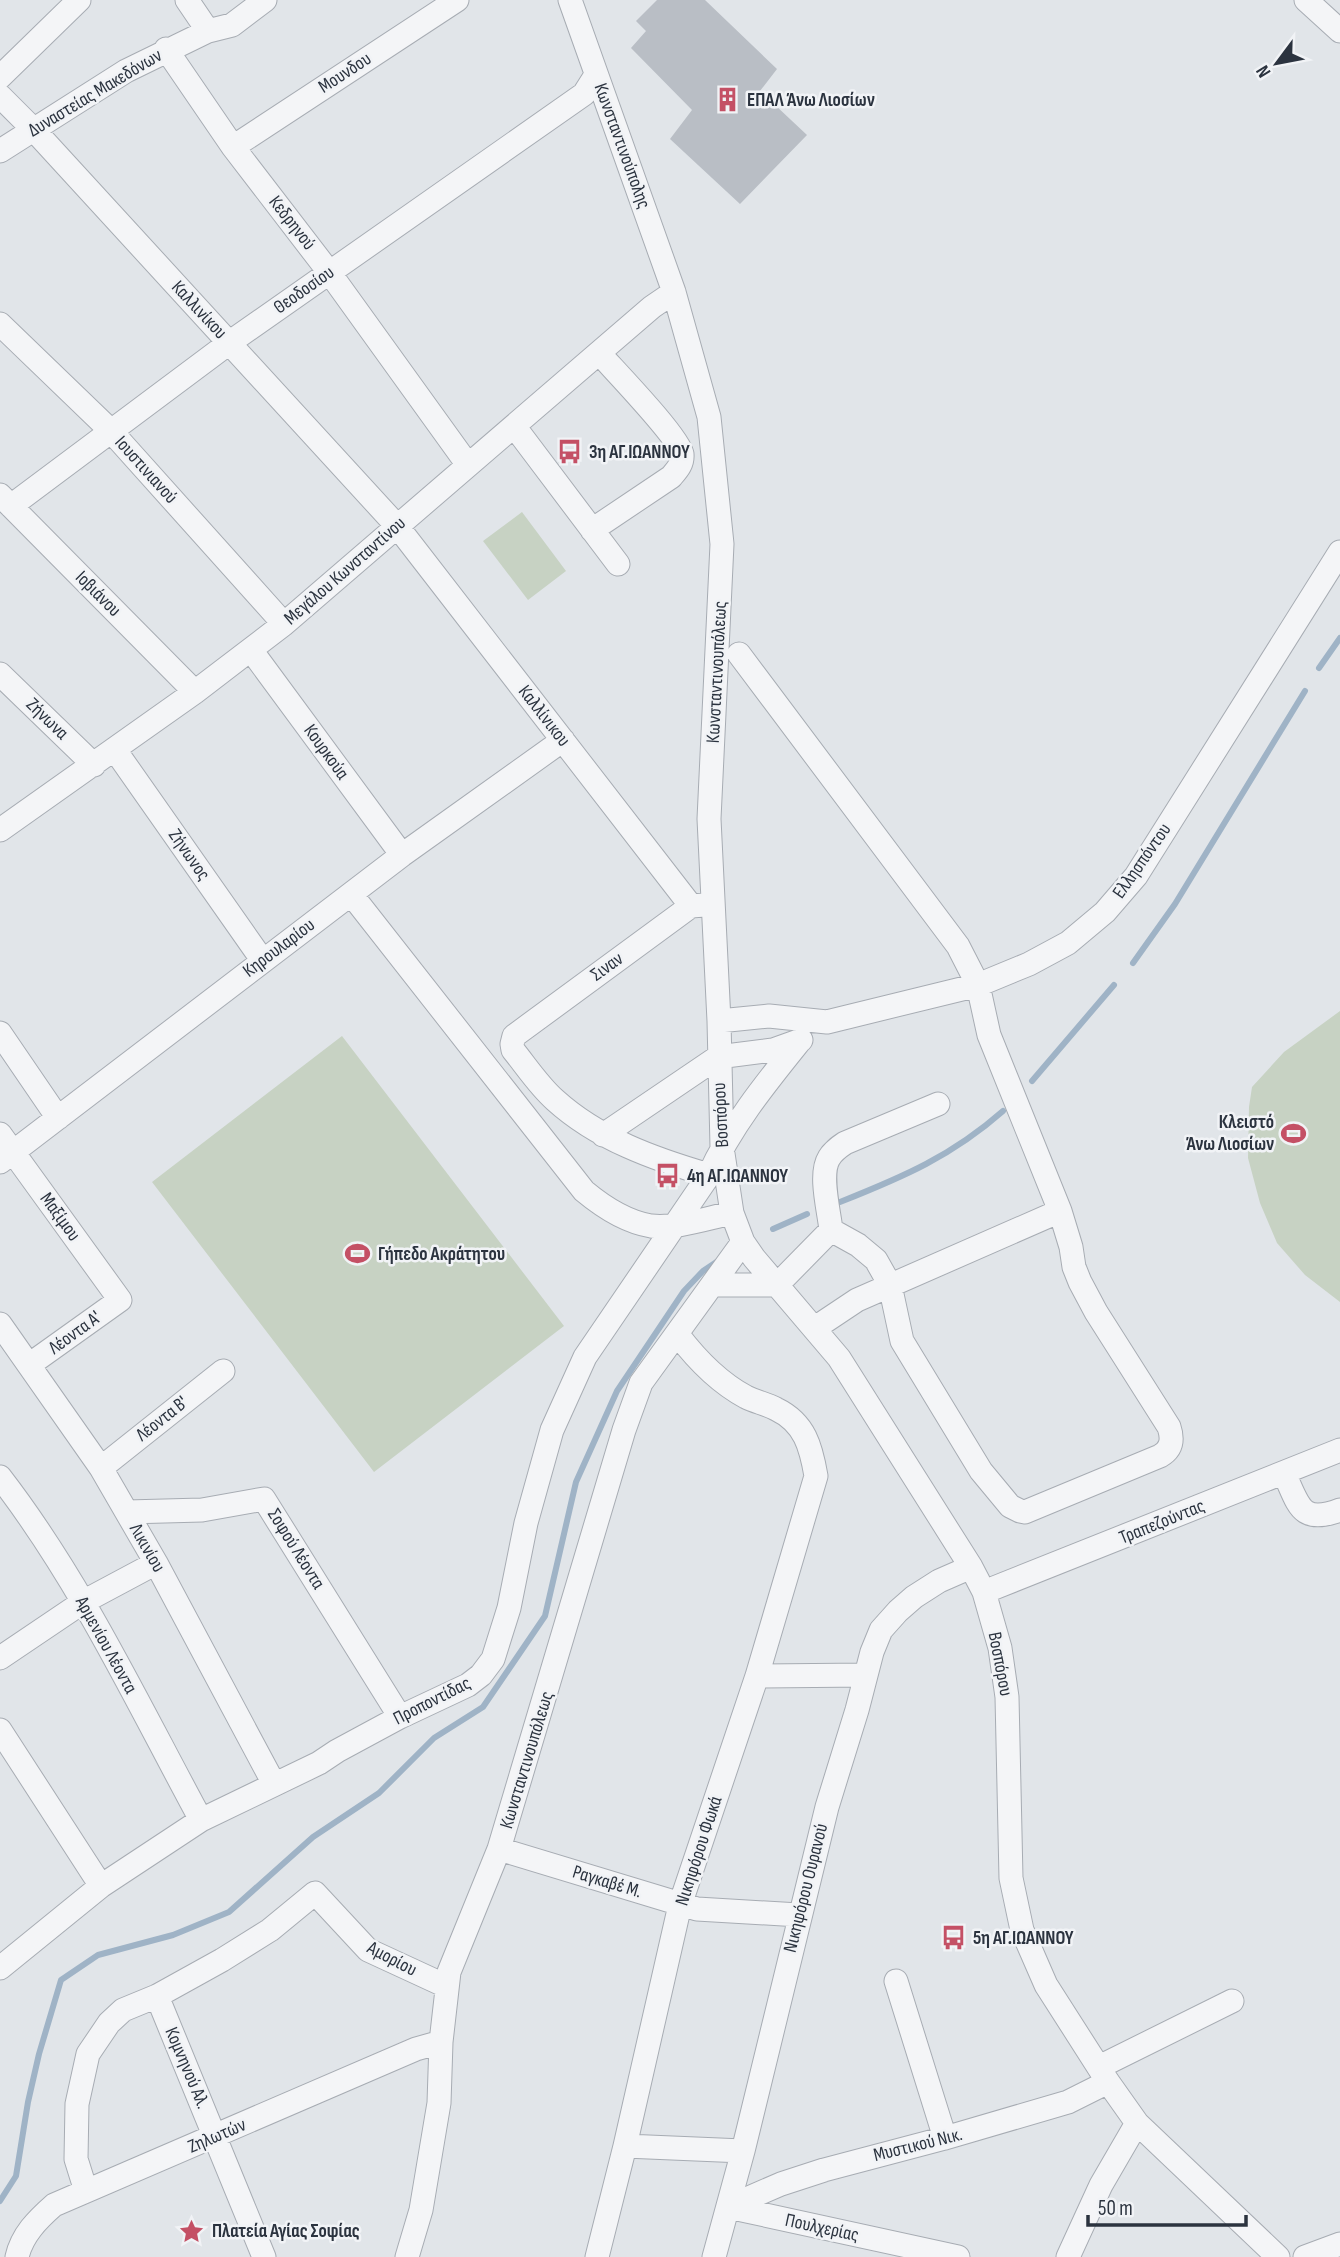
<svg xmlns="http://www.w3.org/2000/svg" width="1340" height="2257" font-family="'Sofia Sans Condensed',sans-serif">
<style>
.green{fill:#c7d2c3}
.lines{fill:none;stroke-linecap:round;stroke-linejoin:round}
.stream{stroke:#9fb3c6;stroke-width:6}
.building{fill:#b9bec5}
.minor-casing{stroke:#a7acb3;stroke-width:25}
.minor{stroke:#f4f5f7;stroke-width:23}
.labels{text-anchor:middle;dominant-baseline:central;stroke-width:5;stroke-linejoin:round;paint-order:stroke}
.street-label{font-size:19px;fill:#2b333f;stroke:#f1f3f6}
.poi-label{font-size:19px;font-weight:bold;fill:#2b333f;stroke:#f1f3f6;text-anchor:start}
</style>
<rect width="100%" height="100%" fill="#e1e5e9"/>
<path class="green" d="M522,512L566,571L528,600L483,541Z
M1340,1011V1302L1305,1275L1277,1243L1260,1203L1248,1158L1249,1107L1252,1087L1284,1052Z
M342,1036L564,1326L374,1472L152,1182Z"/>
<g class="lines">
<path class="stream" d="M1319,668L1340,638
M1133,963L1175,904L1305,691
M1032,1081L1114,985
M840,1202C903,1177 952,1156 1003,1111
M773,1229L807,1214
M0,2201L16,2176L28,2102L39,2054L61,1980L98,1955L173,1935L229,1912L313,1837L379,1793L434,1738L483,1707L545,1616L576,1482L617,1391L684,1291L703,1271L718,1261"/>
</g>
<path class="building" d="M657,0H705L777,69L760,91L807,135L740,204L670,139L692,110L631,48L646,31L636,21Z"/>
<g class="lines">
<defs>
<path id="minor" d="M187,0L208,31
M570,0L674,292L709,417L722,544L709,819L719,1021L722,1147L732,1213L743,1242L754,1258L839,1358L971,1567L984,1592L1000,1648L1007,1697L1011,1878L1022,1930L1046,1985L1108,2082L1137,2123L1278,2257
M1306,0L1340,31
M166,49L233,147L329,272L468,465
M0,77L79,0
M0,96L34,130L397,526L691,906
M233,147L457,0
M0,151L126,71L208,31L232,25L265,0
M0,324L110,430L284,624
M514,426L618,564
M0,495L195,692
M11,506L229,343L584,94L596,75
M592,530L671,477C677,470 683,464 682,454C679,437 614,370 599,353
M251,650L402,855
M739,654L958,946L978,985L989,1035L1060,1211L857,1300L815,1328
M0,674L94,765
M115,750L263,961
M0,830L195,692L284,624L652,307L674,292
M351,894L584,1191C602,1206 627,1222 651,1226C676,1229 707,1218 732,1213
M705,905L691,906L514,1036L512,1044L513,1050C526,1066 539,1086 555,1100C598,1139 654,1159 709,1175
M719,1021L769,1016L827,1022L978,985L1029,964L1068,943L1105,912L1136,876L1340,552
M0,1033L58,1118
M0,1134L120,1300L29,1365
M603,1135L718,1057L773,1050L801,1040
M0,1162L402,855L563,740
M831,1230C829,1211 819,1174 829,1158C833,1151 839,1147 845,1143L938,1104
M712,1285H777L831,1230L858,1245L876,1260L890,1285L902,1341L981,1471L1010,1506L1020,1511L1025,1512L1160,1456C1172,1449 1173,1439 1169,1427L1096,1312L1080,1282L1074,1267L1071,1247L1060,1211
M0,1324L101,1468L156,1563L274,1784
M101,1468L223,1371
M1284,1473C1299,1505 1300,1525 1340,1510
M0,1477C81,1582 138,1704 201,1820
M127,1512L202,1510L264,1499L400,1717
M984,1592L1340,1450
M0,1658L83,1602L156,1563
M757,1676L866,1675
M0,1730L101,1886
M499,1849L697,1909L799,1915
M0,1968L101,1886L201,1820L319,1763L337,1751L400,1717L468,1685L481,1675L493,1659L509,1608L526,1523L552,1430L585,1357L709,1175C731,1126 766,1083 799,1042
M896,1981L945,2138
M157,1996L264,2257
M1099,2067L1232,2001
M625,2146L743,2151
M86,2191L76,2159L77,2104L88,2054L109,2023L123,2010L157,1996L222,1960L270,1930L315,1893L368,1950L446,1986
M728,2207L781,2184L824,2170L945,2138L1068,2102L1108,2082
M728,2207L958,2257
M17,2257C22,2235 37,2220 54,2205L416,2049L441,2042
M407,2257L421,2210L439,2103L441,2042L449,1972L499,1849L624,1430L641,1383L743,1242
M597,2257L625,2146L680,1905L757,1676L816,1476C811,1447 805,1423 776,1409C767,1404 756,1402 746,1397C718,1382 697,1360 678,1335
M714,2257L743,2151L827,1807L857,1710L872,1652L881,1630L898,1611L914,1597L939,1581L971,1567
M1068,2257L1101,2185L1137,2123
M1305,2257L1340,2244"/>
</defs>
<use href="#minor" class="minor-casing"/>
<use href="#minor" class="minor"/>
</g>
<defs>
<symbol id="building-bare" viewBox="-9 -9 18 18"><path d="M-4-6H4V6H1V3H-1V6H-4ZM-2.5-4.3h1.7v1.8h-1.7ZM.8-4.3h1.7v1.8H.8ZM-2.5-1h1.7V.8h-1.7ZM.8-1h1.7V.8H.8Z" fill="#c45065" stroke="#f1f3f6" stroke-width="2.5" paint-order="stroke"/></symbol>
<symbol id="bus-bare" viewBox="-9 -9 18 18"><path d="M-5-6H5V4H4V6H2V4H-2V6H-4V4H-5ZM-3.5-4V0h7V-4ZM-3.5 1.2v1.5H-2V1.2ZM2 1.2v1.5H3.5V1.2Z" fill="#c45065" stroke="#f1f3f6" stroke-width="2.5" paint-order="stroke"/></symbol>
<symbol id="stadium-bare" viewBox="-9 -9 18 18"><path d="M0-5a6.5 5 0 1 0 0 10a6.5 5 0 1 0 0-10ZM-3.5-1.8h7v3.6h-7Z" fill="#c45065" stroke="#f1f3f6" stroke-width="2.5" paint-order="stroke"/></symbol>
<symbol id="sight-bare" viewBox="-9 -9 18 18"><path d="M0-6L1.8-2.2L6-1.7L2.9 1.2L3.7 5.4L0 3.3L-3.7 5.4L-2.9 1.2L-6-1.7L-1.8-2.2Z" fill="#c45065" stroke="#f1f3f6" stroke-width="2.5" paint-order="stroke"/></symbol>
</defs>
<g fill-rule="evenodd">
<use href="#building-bare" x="710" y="82" width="35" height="35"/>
<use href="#bus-bare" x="552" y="434" width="35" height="35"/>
<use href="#stadium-bare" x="1276" y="1116" width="35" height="35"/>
<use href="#bus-bare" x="650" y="1158" width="35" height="35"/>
<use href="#stadium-bare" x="340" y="1236" width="35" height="35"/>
<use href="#bus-bare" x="936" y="1920" width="35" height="35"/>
<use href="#sight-bare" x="174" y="2214" width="35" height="35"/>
</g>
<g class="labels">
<g class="street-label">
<text transform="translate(345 73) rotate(-33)">Μουνδου</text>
<text transform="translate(95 93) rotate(-31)">Δυναστείας Μακεδόνων</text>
<text transform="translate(622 146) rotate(70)">Κωνσταντινούπολης</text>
<text transform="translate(292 223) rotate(52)">Κεδρηνού</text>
<text transform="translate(304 290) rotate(-35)">Θεοδοσίου</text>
<text transform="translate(199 310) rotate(47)">Καλλινίκου</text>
<text transform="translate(146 470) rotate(48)">Ιουστινιανού</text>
<text transform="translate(345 571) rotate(-41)">Μεγάλου Κωνσταντίνου</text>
<text transform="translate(98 594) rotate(45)">Ιοβιάνου</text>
<text transform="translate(717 672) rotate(-87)">Κωνσταντινουπόλεως</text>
<text transform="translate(544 716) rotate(52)">Καλλίνικου</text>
<text transform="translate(47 719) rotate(44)">Ζήνωνα</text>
<text transform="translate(326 752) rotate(54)">Κουρκούα</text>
<text transform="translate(189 855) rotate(55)">Ζήνωνος</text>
<text transform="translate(1142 861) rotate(-55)">Ελλησπόντου</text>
<text transform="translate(279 948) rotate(-37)">Κηρουλαρίου</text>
<text transform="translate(607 967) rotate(-36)">Σιναν</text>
<text transform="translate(721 1115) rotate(-93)">Βοσπόρου</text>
<text transform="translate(60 1217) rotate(54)">Μαξίμου</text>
<text transform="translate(75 1333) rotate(-36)">Λέοντα Α'</text>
<text transform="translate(162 1419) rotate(-38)">Λέοντα Β'</text>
<text transform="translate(1162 1522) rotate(-22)">Τραπεζούντας</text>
<text transform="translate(147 1548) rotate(60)">Λικινίου</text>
<text transform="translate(296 1549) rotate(58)">Σοφού Λέοντα</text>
<text transform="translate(106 1645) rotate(61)">Αρμενίου Λέοντα</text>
<text transform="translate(1000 1664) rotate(79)">Βοσπόρου</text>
<text transform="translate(432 1701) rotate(-27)">Προποντίδας</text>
<text transform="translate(527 1760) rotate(-73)">Κωνσταντινουπόλεως</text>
<text transform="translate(699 1851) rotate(-72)">Νικηφόρου Φωκά</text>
<text transform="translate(607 1882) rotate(17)">Ραγκαβέ Μ.</text>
<text transform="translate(806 1888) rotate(-76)">Νικηφόρου Ουρανού</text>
<text transform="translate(392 1959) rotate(28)">Αμορίου</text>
<text transform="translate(187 2068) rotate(67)">Κομνηνού Αλ.</text>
<text transform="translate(217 2136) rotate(-23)">Ζηλωτών</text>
<text transform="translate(918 2145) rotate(-14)">Μυστικού Νικ.</text>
<text transform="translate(822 2228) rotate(12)">Πουλχερίας</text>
</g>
<g class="poi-label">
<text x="747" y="100">ΕΠΑΛ Άνω Λιοσίων</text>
<text x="589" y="452">3η ΑΓ.ΙΩΑΝΝΟΥ</text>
<text x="1274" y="1122" text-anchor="end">Κλειστό<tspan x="1274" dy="22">Άνω Λιοσίων</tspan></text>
<text x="687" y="1176">4η ΑΓ.ΙΩΑΝΝΟΥ</text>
<text x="378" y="1254">Γήπεδο Ακράτητου</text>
<text x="973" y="1938">5η ΑΓ.ΙΩΑΝΝΟΥ</text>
<text x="212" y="2231">Πλατεία Αγίας Σοφίας</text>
</g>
</g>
<g transform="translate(1277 63) rotate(238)" stroke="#f1f3f6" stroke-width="5" paint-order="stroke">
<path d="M0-5L12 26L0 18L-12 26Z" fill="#2b333f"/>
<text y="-10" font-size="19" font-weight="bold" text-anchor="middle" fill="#2b333f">N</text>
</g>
<path d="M1088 2215v10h158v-10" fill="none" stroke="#2b333f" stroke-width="3.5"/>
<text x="1098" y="2215" font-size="21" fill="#2b333f" stroke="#f1f3f6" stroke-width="5" paint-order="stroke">50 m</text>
</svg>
